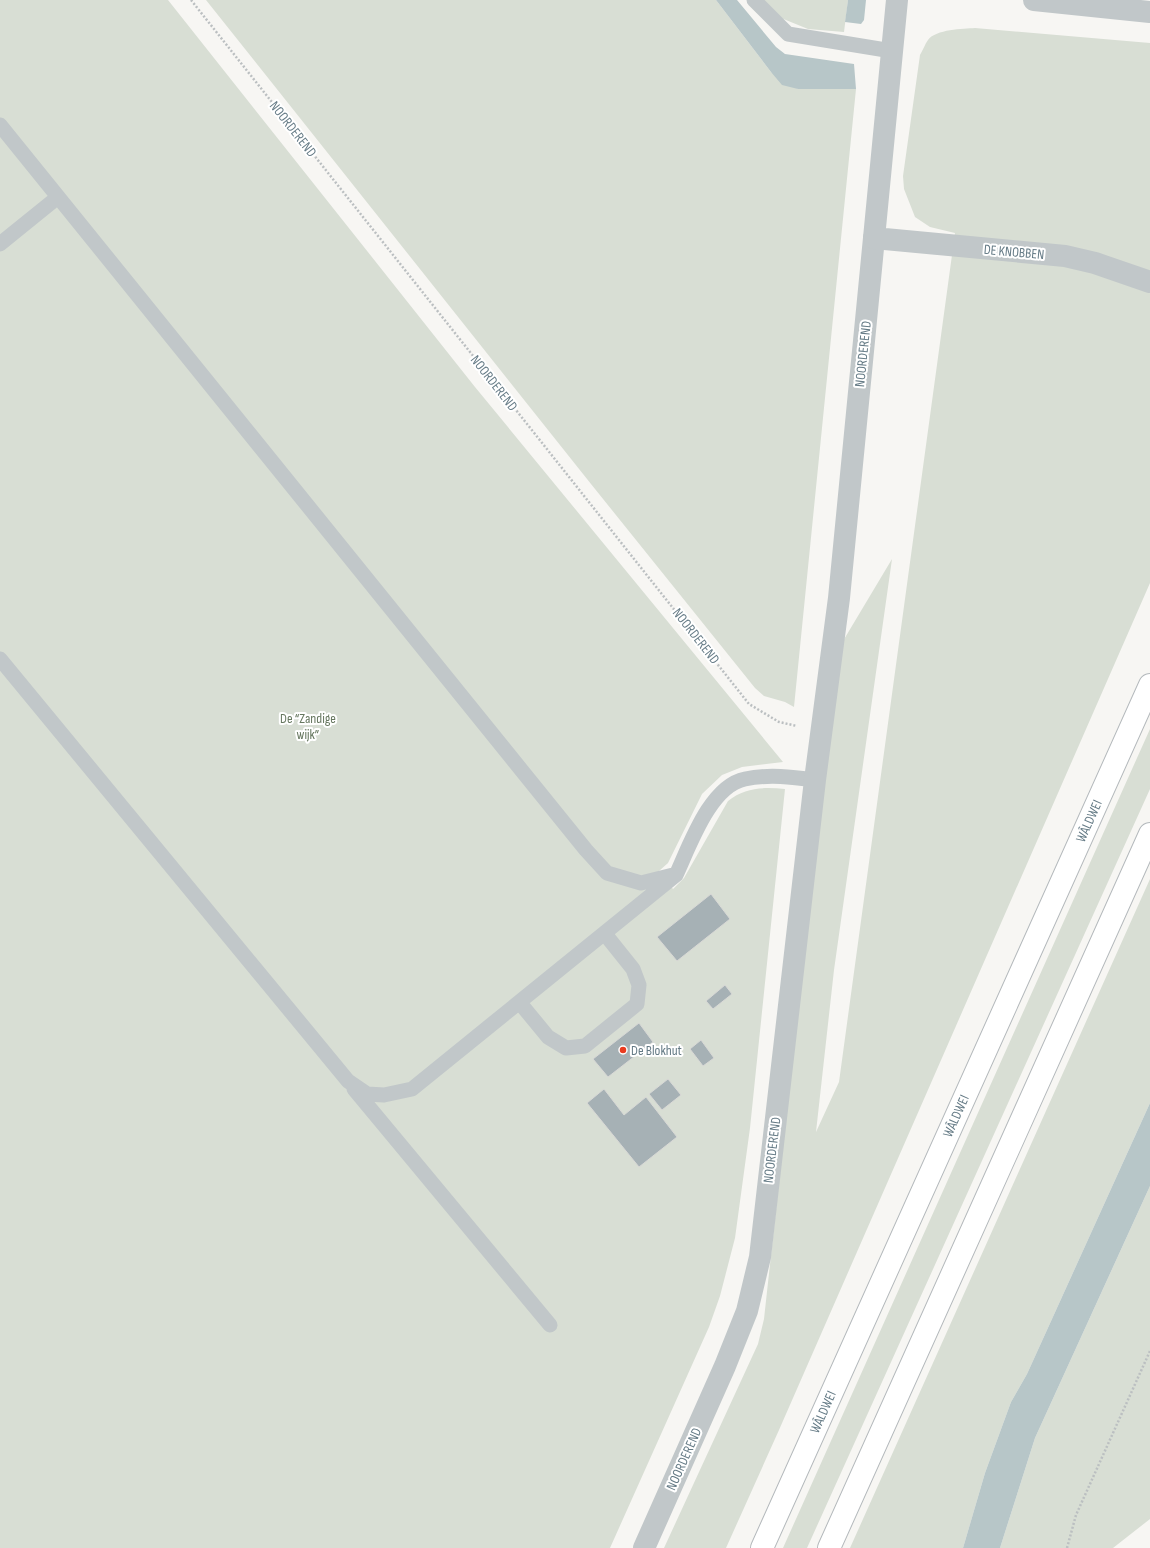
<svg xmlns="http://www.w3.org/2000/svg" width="1150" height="1548" font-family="'Sofia Sans Condensed',sans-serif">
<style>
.green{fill:#d8ded4}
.water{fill:#b7c6c8}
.building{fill:#a6b1b5;stroke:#d8d8d6}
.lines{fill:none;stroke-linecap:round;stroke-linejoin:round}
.trunk-casing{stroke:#b4b9bc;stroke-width:24}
.path{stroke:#bbbfc1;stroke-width:2.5;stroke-dasharray:2 2;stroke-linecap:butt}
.service{stroke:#c1c7c9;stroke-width:15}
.minor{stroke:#c1c7c9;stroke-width:22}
.tertiary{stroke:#c1c7c9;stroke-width:22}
.trunk{stroke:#fff;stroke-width:22}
.poi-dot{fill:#e93b20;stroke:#fff;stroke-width:1.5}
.labels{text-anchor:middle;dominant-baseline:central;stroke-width:4;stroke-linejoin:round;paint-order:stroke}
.street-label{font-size:14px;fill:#647a85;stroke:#fff}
.park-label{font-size:14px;fill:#66775f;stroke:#fff}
.poi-label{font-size:14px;fill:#647a85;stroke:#fff;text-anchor:start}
</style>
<rect width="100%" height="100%" fill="#f7f6f3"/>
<path class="green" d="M0,0H168L475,387L783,762L742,767L722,775L702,794L668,863L659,871L673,889L684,878L728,801C745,787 764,787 785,789L750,1128L735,1238L720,1296L709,1327L610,1548H0Z
M206,0H716L771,72L798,89H856L794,707L785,702L764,696L755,688L591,484Z
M762,0H848L844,32L808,29L781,18Z
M975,28L1150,43V583L779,1430L726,1548H664L758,1344L764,1319L823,782L843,641L892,559L834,970L816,1132L839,1082L955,233L930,227L915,217L904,189L903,176L920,55C923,50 925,44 928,40C936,29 963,29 975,28Z
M1150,729V789L807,1548H783Z
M1150,879V1103L1027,1374L1011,1402L985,1473L963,1548H850Z
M1150,1186V1519L1113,1548H1000L1035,1438Z"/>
<path class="water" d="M716,0H737L776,47L785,54L854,64L856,89H798L782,85L771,72Z
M848,0H866L864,20L861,24L845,22Z
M1150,1103V1186L1035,1438L1000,1548H963L985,1473L1011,1402L1027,1374Z"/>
<path class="building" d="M711,894L730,919L677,961L657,937Z
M725,985L732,994L713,1009L706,1001Z
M639,1023L653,1042L608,1077L593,1059Z
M701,1040L714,1058L703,1066L690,1049Z
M668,1079L681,1095L662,1110L649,1094Z
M604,1089L624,1115L646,1097L677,1137L639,1167L587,1103Z"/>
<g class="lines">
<defs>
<path id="trunk" d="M762,1548L1150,685
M829,1548L1150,834"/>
</defs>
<use href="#trunk" class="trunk-casing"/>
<path class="path" d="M191,0L749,704L779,722L797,726
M1067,1548L1076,1515L1150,1351"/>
<path class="service" d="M754,0L788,34L892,51
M0,125L586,850L607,873L641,883L673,875
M0,244L58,197
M0,659L348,1081L367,1094L384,1095L412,1089L676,875C690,845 710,786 745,779C768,774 793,777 815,780
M520,1003L548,1037L566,1048L585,1046L637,1004L639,985L633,969L605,934
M354,1089L550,1325"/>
<path class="minor" d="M644,1548L725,1366L747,1311L760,1257L815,780L839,598L874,238"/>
<path class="tertiary" d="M897,0L874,238L1065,256L1095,263L1150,282
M1034,0L1150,12"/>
<use href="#trunk" class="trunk"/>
</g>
<circle class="poi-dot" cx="623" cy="1050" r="4"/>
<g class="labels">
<g class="street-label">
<text transform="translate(293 129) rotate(52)">NOORDEREND</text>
<text transform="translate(1014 252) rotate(5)">DE KNOBBEN</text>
<text transform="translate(863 354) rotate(-84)">NOORDEREND</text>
<text transform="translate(494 383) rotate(52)">NOORDEREND</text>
<text transform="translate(696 636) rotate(52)">NOORDEREND</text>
<text transform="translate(1089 821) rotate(-66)">WÂLDWEI</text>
<text transform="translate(956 1116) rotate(-66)">WÂLDWEI</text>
<text transform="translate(772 1150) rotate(-83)">NOORDEREND</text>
<text transform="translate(823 1412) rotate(-66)">WÂLDWEI</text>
<text transform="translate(684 1459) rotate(-66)">NOORDEREND</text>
</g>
<g class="park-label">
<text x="308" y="718">De “Zandige<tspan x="308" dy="16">wijk”</tspan></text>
</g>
<g class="poi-label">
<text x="631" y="1050">De Blokhut</text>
</g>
</g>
</svg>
